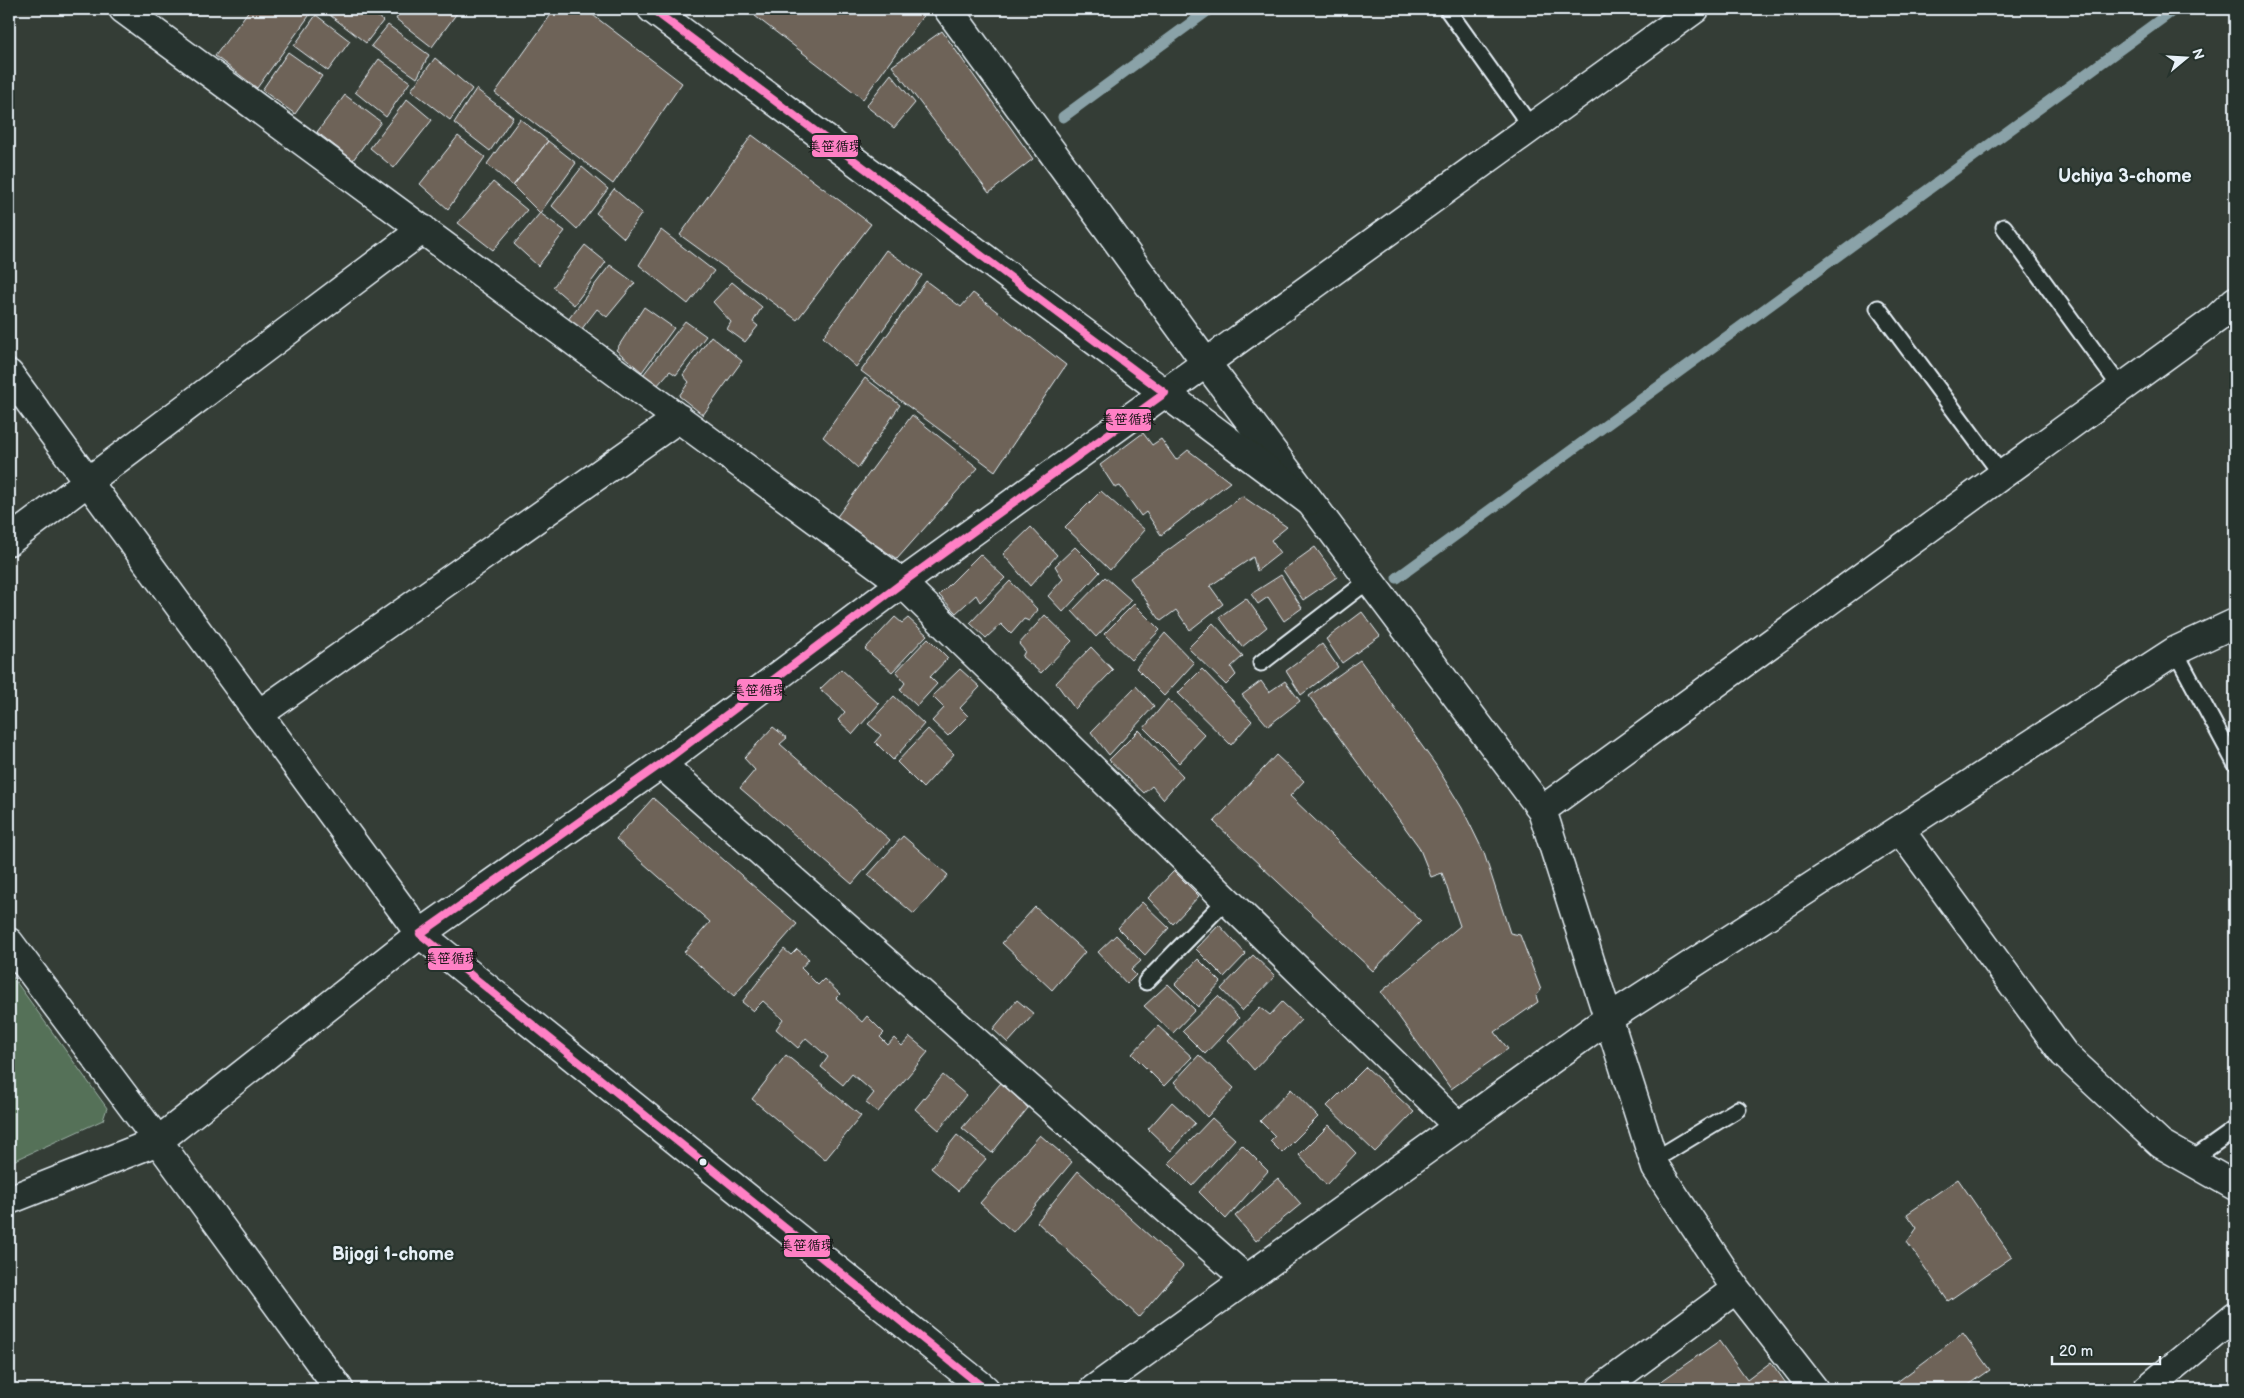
<svg xmlns="http://www.w3.org/2000/svg" width="2244" height="1398" font-family="'Balsamiq Sans','Klee One',sans-serif">
<style>
.green{fill:#557158;stroke:#9eb1a8}
.lines{fill:none;stroke-linecap:round;stroke-linejoin:round}
.stream{stroke:#8aa2a8;stroke-width:11}
.building{fill:#6e6458;stroke:#e8f1f8}
.lane-casing{stroke:#e8f1f8;stroke-width:19}
.street-casing{stroke:#e8f1f8;stroke-width:31}
.secondary-casing{stroke:#e8f1f8;stroke-width:31}
.primary-casing{stroke:#e8f1f8;stroke-width:31}
.lane{stroke:#26332d;stroke-width:15}
.street{stroke:#26332d;stroke-width:28}
.secondary{stroke:#26332d;stroke-width:28}
.primary{stroke:#26332d;stroke-width:28}
.bus-1-casing{stroke:#26332d;stroke-width:11}
.bus-1{stroke:#ff80c5;stroke-width:8}
.bus-dot{fill:#e8f1f8;stroke:#26332d;stroke-width:2}
.labels{text-anchor:middle;dominant-baseline:central;stroke-width:4.5;stroke-linejoin:round;paint-order:stroke}
.neighbourhood-label{font-size:18px;font-weight:bold;fill:#e8f1f8;stroke:#26332d}
.line-badge{stroke:#26332d;stroke-width:2}
.pale-badge-label{font-size:14px;text-anchor:middle;font-weight:bold;fill:#111}
</style>
<rect width="100%" height="100%" fill="#343d36"/>
<filter id="ink" filterUnits="userSpaceOnUse"><feTurbulence type="fractalNoise" baseFrequency=".02" numOctaves="2"/><feDisplacementMap in="SourceGraphic" scale="10" xChannelSelector="R" yChannelSelector="G"/><feConvolveMatrix kernelMatrix="1 2 1 2 8 2 1 2 1" color-interpolation-filters="sRGB"/></filter>
<g filter="url(#ink)">
<path class="green" d="M9,972L107,1108L103,1120L9,1163Z"/>
<g class="lines">
<path class="stream" d="M1063,117L1210,9
M1397,578L2175,9"/>
</g>
<path class="building" d="M250,9H314L257,88L215,56Z
M322,9H368L383,21L366,43Z
M402,9H460L432,47L396,19Z
M555,9H585L682,83L613,184L495,93Z
M760,9H920L925,13L863,99L755,16Z
M316,15L350,41L328,71L294,46Z
M388,25L429,55L417,78L371,46Z
M942,31L1033,159L989,193L892,66Z
M288,52L322,76L295,114L262,90Z
M435,58L472,89L450,120L411,90Z
M379,59L410,82L386,117L355,92Z
M891,74L915,103L894,128L866,106Z
M476,89L513,117L490,151L454,123Z
M345,95L381,122L353,160L317,132Z
M407,99L432,120L394,168L370,148Z
M520,119L548,141L513,186L487,164Z
M752,135L871,224L797,320L680,235Z
M458,136L485,157L448,209L420,184Z
M548,141L576,163L540,213L513,186Z
M582,167L608,189L577,229L552,206Z
M493,182L527,210L493,250L458,223Z
M614,189L642,213L624,238L596,213Z
M540,213L565,231L538,266L514,244Z
M661,230L714,271L688,304L639,265Z
M585,245L606,262L574,305L553,287Z
M886,250L922,275L856,367L823,337Z
M610,265L635,283L607,317L597,309L581,330L567,321Z
M926,281L961,307L973,293L1066,365L995,471L861,371Z
M732,282L762,307L753,322L758,326L745,342L727,329L731,322L713,302Z
M644,307L674,328L642,372L616,350Z
M685,321L706,336L676,375L670,371L656,387L643,375Z
M711,336L742,361L703,415L679,396L689,382L683,375Z
M865,378L900,405L858,468L823,437Z
M912,415L978,468L897,559L836,518Z
M1143,433L1152,445L1161,439L1176,460L1188,450L1230,482L1161,535L1146,512L1141,516L1120,486L1115,488L1100,465Z
M1101,491L1145,530L1110,570L1065,527Z
M1242,496L1287,527L1271,540L1280,553L1257,571L1253,557L1210,586L1223,604L1190,630L1176,610L1161,621L1130,578Z
M1031,527L1057,555L1030,586L1003,554Z
M1075,547L1100,572L1063,612L1048,596L1063,579L1055,566Z
M1315,547L1337,577L1303,600L1283,570Z
M980,554L1005,578L980,602L976,595L956,613L939,595Z
M1281,575L1302,608L1284,621L1268,597L1258,604L1251,594Z
M1105,577L1131,600L1096,637L1072,611Z
M1010,581L1038,610L1029,621L1024,619L1011,634L1001,624L986,638L970,623Z
M1246,598L1267,627L1242,647L1219,617Z
M1134,604L1160,630L1131,660L1104,634Z
M1362,612L1380,636L1342,663L1326,639Z
M1045,615L1072,641L1041,673L1022,657L1025,651L1019,644Z
M895,617L902,623L908,618L927,635L892,672L865,649Z
M1213,623L1243,656L1231,667L1236,675L1226,685L1188,648Z
M1165,633L1194,663L1164,696L1136,668Z
M928,638L948,658L930,677L937,684L917,706L900,690L905,683L896,672Z
M1322,644L1338,667L1301,695L1286,671Z
M1091,647L1113,670L1075,709L1056,683Z
M1360,660L1435,764L1462,808L1484,853L1510,933L1520,935L1541,990L1536,996L1538,1002L1495,1032L1508,1049L1451,1089L1381,992L1460,926L1442,873L1431,877L1419,847L1309,696Z
M841,669L879,704L853,734L838,720L845,712L820,689Z
M960,669L980,687L960,708L968,716L948,736L932,721L944,708L932,696Z
M1202,669L1252,721L1231,745L1178,693Z
M1261,681L1269,692L1285,681L1300,701L1268,726L1242,695Z
M1136,686L1154,706L1109,755L1091,732Z
M894,696L924,724L893,760L875,742L881,735L868,724Z
M1168,699L1205,735L1179,763L1144,728Z
M773,727L787,738L780,744L890,840L852,884L740,788L755,770L744,758Z
M928,729L954,754L923,788L897,762Z
M1139,730L1183,776L1163,799L1152,786L1144,793L1109,760Z
M1276,755L1304,781L1290,796L1421,921L1373,971L1214,822Z
M653,798L797,924L734,996L684,952L710,922L616,839Z
M903,836L948,875L914,914L868,875Z
M1174,871L1199,896L1173,924L1148,898Z
M1142,902L1169,928L1145,955L1118,928Z
M1035,907L1085,952L1052,990L1002,943Z
M1219,925L1246,954L1224,977L1196,949Z
M1116,935L1141,961L1131,970L1136,975L1127,984L1098,952Z
M784,949L791,955L797,949L809,959L801,968L818,985L824,979L840,994L836,998L862,1022L867,1016L884,1033L880,1037L888,1045L894,1038L902,1046L910,1037L928,1052L878,1112L866,1103L874,1093L852,1074L843,1085L821,1067L828,1057L806,1038L798,1048L776,1029L783,1019L763,1001L753,1011L742,1002Z
M1253,955L1275,976L1242,1011L1221,989Z
M1198,959L1221,982L1198,1007L1175,984Z
M1168,984L1195,1010L1173,1033L1144,1006Z
M1218,996L1239,1018L1205,1054L1182,1031Z
M1017,1000L1034,1014L1008,1043L993,1029Z
M1282,1002L1301,1020L1254,1070L1228,1040L1260,1007L1270,1015Z
M1158,1026L1192,1057L1164,1086L1132,1054Z
M786,1055L861,1116L825,1160L752,1099Z
M1199,1055L1234,1088L1207,1117L1174,1082Z
M1366,1067L1414,1112L1375,1152L1327,1106Z
M943,1075L966,1095L939,1130L915,1109Z
M1001,1083L1028,1108L992,1153L962,1128Z
M1291,1089L1318,1117L1282,1153L1270,1141L1275,1136L1260,1121Z
M1172,1102L1195,1123L1171,1151L1148,1129Z
M1212,1118L1235,1139L1192,1186L1169,1163Z
M1329,1125L1356,1153L1326,1185L1299,1155Z
M957,1135L986,1159L958,1191L931,1168Z
M1040,1135L1072,1162L1013,1232L980,1203Z
M1242,1145L1268,1171L1226,1219L1199,1192Z
M1078,1171L1183,1266L1139,1317L1037,1222Z
M1278,1178L1301,1204L1256,1241L1235,1216Z
M1958,1179L2012,1257L1948,1301L1907,1242L1917,1228L1907,1214Z
M1963,1333L1990,1370L1963,1389H1896L1893,1385Z
M1719,1341L1747,1380L1771,1362L1790,1389H1650Z"/>
<g class="lines">
<defs>
<path id="lane" d="M1447,9L1531,127
M2004,227L2121,388
M1878,308L2002,475
M2175,651L2235,763
M1261,663L1369,580
M1146,982L1226,900
M1654,1160L1738,1109
M2190,1161L2235,1129"/>
<path id="street" d="M123,9L902,583L1459,1127
M948,9L1206,363L1542,810L1656,1168L1736,1289L1814,1389
M9,374L420,934L985,1389
M9,541L423,229
M259,714L679,418
M661,764L1246,1279
M1542,810L2216,319L2235,301
M1900,830L2064,1054L2161,1144L2235,1186
M9,942L158,1141L339,1389
M9,1200L158,1141L420,934L661,764L902,583L1695,9
M1094,1389L1609,1018L2175,651L2235,623
M1601,1389L1736,1289"/>
<path id="secondary" d="M652,9L1309,501"/>
<path id="primary" d="M2147,1389L2235,1316"/>
</defs>
<use href="#lane" class="lane-casing"/>
<use href="#street" class="street-casing"/>
<use href="#secondary" class="secondary-casing"/>
<use href="#primary" class="primary-casing"/>
<use href="#lane" class="lane"/>
<use href="#street" class="street"/>
<use href="#secondary" class="secondary"/>
<use href="#primary" class="primary"/>
<defs>
<path id="bus-1" d="M652,9L1165,393L902,583L661,764L420,934L985,1389"/>
</defs>
<use href="#bus-1" class="bus-1-casing"/>
<use href="#bus-1" class="bus-1"/>
</g>
</g>
<circle class="bus-dot" cx="703" cy="1162" r="4.5"/>
<g class="labels">
<g class="neighbourhood-label">
<text x="2125" y="176">Uchiya 3-chome</text>
<text x="393" y="1254">Bijogi 1-chome</text>
</g>
</g>
<g class="line-badge">
<rect x="811" y="134" width="48" height="24" rx="5" fill="#ff80c5"/>
<rect x="1105" y="408" width="47" height="24" rx="5" fill="#ff80c5"/>
<rect x="736" y="678" width="47" height="24" rx="5" fill="#ff80c5"/>
<rect x="427" y="947" width="47" height="24" rx="5" fill="#ff80c5"/>
<rect x="783" y="1234" width="48" height="24" rx="5" fill="#ff80c5"/>
</g>
<g class="pale-badge-label">
<text x="835" y="151">美笹循環</text>
<text x="1128" y="424">美笹循環</text>
<text x="759" y="695">美笹循環</text>
<text x="451" y="963">美笹循環</text>
<text x="807" y="1250">美笹循環</text>
</g>
<rect width="2244" height="1398" fill="none" stroke="#26332d" stroke-width="30"/>
<rect x="15" y="15" width="2214" height="1368" fill="none" stroke="#e8f1f8" stroke-width="2" filter="url(#ink)"/>
<g transform="translate(2186 58) rotate(72)" stroke="#26332d" stroke-width="4" paint-order="stroke">
<path d="M0-4L9 19L0 12L-9 19Z" fill="#e8f1f8"/>
<text y="-8" font-size="14" font-weight="bold" text-anchor="middle" fill="#e8f1f8">N</text>
</g>
<path d="M2052 1356v8h108v-8" fill="none" stroke="#e8f1f8" stroke-width="2.5"/>
<text x="2059" y="1356" font-size="15" fill="#e8f1f8" stroke="#26332d" stroke-width="4" paint-order="stroke">20 m</text>
</svg>
